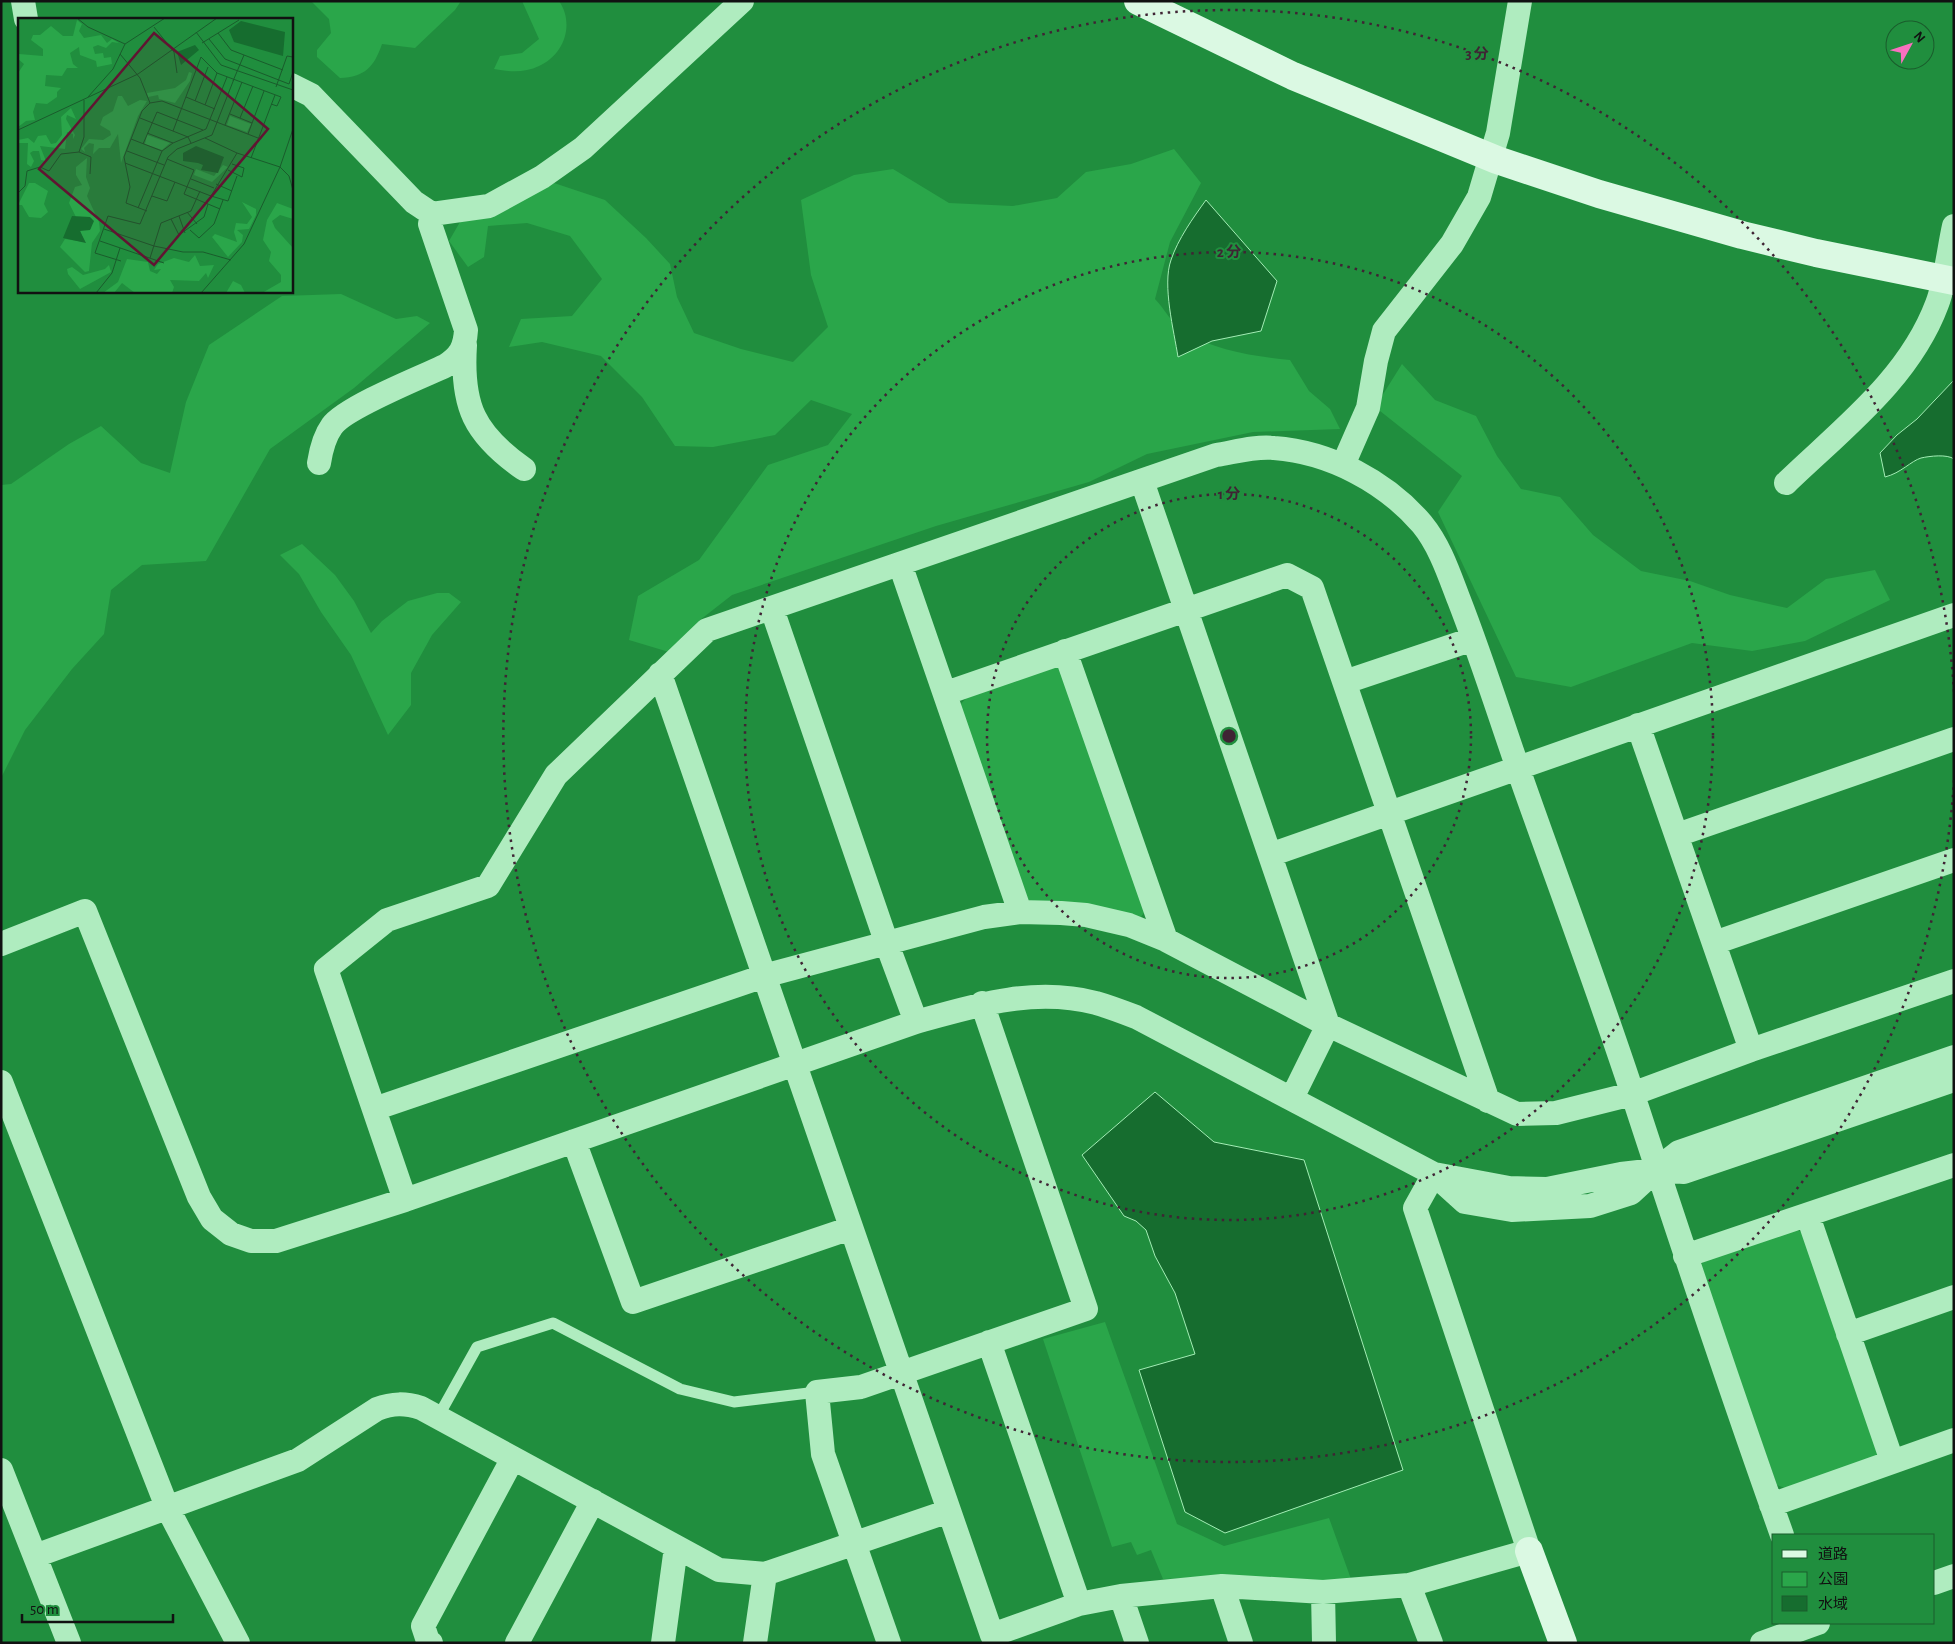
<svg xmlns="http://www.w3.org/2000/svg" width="1955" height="1644" font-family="'Alegreya Sans','Noto Sans JP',sans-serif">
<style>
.green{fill:#2aa64a}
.water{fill:#166d2f;stroke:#a3edb5}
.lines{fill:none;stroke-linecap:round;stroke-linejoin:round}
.lane{stroke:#afecbf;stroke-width:11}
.street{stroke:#afecbf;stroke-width:24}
.secondary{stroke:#dbf9e3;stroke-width:28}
.ring{fill:none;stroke:#3f2434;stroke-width:2.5;stroke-dasharray:2.5 5}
.inset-road{fill:none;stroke:#1a5c2c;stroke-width:1}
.view{fill:#611432;fill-opacity:0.15;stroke:#611432;stroke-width:2.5}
.inset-edge{fill:none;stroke:#111;stroke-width:2.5}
.centre{fill:#3f2434;stroke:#208e3e;stroke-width:2.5}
.ring-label{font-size:15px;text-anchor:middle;font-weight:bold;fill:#3f2434;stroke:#208e3e;stroke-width:4;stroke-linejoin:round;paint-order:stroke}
</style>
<rect width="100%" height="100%" fill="#208e3e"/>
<path class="green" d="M311,1H461L455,10L415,48L382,44C374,67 365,77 340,78L317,57V50L331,33L329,19Z
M522,1H559C575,24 564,55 539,66C525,73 509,72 494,69L500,56L522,53L539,39Z
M1174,149L1201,183L1170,242L1155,299C1164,308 1172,324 1183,331C1215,351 1253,356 1290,360L1309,391L1330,409L1340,429L1253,432L1147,454L1089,482L936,526L732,595L700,620L669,652L629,640L638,596L699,560L768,465L828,445L852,414L811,400L775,435L713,447L675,446L642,397L601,356L542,342L509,347L521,319L572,316L602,279L570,236L527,223L488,226L484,257L468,267L449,241L464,215L505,203L554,183L605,200L646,238L670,264L677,297L694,333L741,349L793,362L828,327L811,275L801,200L854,175L893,169L949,203L1013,206L1057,198L1086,172L1131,164Z
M341,294L396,319L417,316L430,323L354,388L270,449L206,561L142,565L111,590L104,634L72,669L25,730L1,778V485L11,484L69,444L101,426L141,463L170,473L186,402L209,345L282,296Z
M1402,364L1435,400L1476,416L1497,456L1521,489L1560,497L1593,535L1641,571L1690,581L1730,595L1787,608L1826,579L1875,570L1890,600L1805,641L1752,651L1692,643L1571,687L1516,677L1438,512L1462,476L1375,407Z
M302,544L335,575L354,601L371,633L382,621L408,601L437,593H449L461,602L432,635L411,673V705L388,735L351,655L321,612L299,574L280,555Z
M1055,666L1061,668L1146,910L1141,917L1028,900L960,705L969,695Z
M1795,1229L1803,1233L1878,1448L1876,1459L1785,1488L1777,1485L1699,1266L1706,1260Z
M1105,1322L1177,1524L1224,1546L1329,1518L1351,1579L1293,1582L1248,1576L1163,1579L1151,1550L1137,1555L1131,1542L1112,1547L1043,1339Z"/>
<path class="water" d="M1206,200L1277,281L1261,331L1212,341L1178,357C1174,331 1162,285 1171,260C1178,239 1193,218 1206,200Z
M1954,380V459C1947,454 1930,456 1921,458C1911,461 1901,473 1885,477L1880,453L1897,435L1917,419Z
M1155,1092L1214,1142L1304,1160L1403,1470L1225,1533L1185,1512L1139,1370L1195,1354L1175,1293L1155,1256L1146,1230L1136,1221L1124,1216L1082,1155Z"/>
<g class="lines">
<path class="lane" d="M438,1417L477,1347L553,1323L680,1389L734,1402L817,1392"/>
<path class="street" d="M23,1L26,19
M291,85L311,95L414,202L432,214L489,206L542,177L583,148L742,1
M465,345C461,406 474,434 524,469
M319,463C321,450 324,437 332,426C344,408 421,377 445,366C460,356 465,348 466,330L430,224L432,214
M1343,465L1368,408L1376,361L1384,331L1452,244L1479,197L1498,133L1520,1
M1142,481L1328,1025L1292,1098
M1786,483C1842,429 1909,379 1937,304C1945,284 1949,248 1954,226
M900,564L1020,912
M772,609L887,944L916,1022
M1065,651L1166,940
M660,674L992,1635L1079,1604L1121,1596L1222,1586L1323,1592L1409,1585L1529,1551L1415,1208L1434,1174
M1345,682L1473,639
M946,693L1287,575L1312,588L1488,1101
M1638,725L1751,1050
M1677,835L1954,739
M1270,855L1954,615
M1714,943L1954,860
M1,944L85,911L199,1197L212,1219L231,1234L251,1241H276L405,1200L916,1022C976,1005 1034,987 1096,1003C1110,1007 1123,1012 1136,1017L1434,1174L1465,1202L1512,1210L1590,1206L1631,1193L1656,1170L1684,1172L1954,1080
M1,1082L167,1507L238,1643
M374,1109L764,976L984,917L1020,912L1061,913L1086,915L1129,925L1166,940L1328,1025L1517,1114L1556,1113L1632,1094L1751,1050L1954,981
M574,1141L633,1302L851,1228
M1434,1174L1509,1188L1547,1189L1621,1174L1656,1170L1679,1152L1954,1057
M405,1200L326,969L387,920L488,886L556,775L707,630L1216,455C1235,452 1255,446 1274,448C1330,452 1386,482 1422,524C1440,546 1449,574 1459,600C1482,659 1501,720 1522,780C1559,885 1598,989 1633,1095C1681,1242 1730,1389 1782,1535
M1808,1216L1892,1461
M1685,1256L1954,1165
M1848,1334L1954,1297
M989,1342L1079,1604
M1,1470L69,1643
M1771,1505L1954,1440
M35,1556L298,1460L377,1409C393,1403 405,1403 421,1408L719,1570L765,1574L949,1511
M1934,1583L1954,1576
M1409,1585L1431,1643
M1222,1586L1241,1643
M1323,1592L1324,1643
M1121,1596L1137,1643
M431,1643L428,1641L423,1626L513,1458
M517,1643L593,1501
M663,1643L676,1547
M755,1643L765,1574
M889,1643L823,1454L817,1392L861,1387L1086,1309L982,1003
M1762,1643L1818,1623"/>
<path class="secondary" d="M1138,1L1293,76L1497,160L1599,194L1742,235L1816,253L1954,281
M1529,1551L1563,1643"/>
</g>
<g class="ring">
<circle cx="1229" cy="736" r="242"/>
<circle cx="1229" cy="736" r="484"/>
<path d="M1954 780A726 726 0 1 1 1954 692"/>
</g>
<g transform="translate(18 18)">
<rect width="275" height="275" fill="#208e3e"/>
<path d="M59,2L64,6L61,13L66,20L83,17L89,25L94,21L101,25L94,24L88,30L80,27L75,29L77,36L85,35L86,40L93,39L94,46L79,49L78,43L62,37L61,29L52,35L55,46L60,50H49L44,58L28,57L27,68L43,70L39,74V79L29,86L18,85L15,94L17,102L8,103L0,109V55L6,46L0,41L1,36L25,38V31L13,22L15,17H22L33,8L45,18H55ZM171,54L174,55L172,63L157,85L141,81L140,77L130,79L129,75L157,70L168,62ZM100,78H104L110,88L122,82L129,83L120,98L103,145L100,116L92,130H81L75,136L76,126L71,125L66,130L67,134L63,131L71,121L85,122L93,117L92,113L82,107L85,99L95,93ZM53,90L58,101L49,97L48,101L57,117L55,121V116L49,114L47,131L22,128L28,143L23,142L21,133H15L12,135L16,143L13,149L9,146L10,125H0V122L10,120L16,125L20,118L28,117L33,126L38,125L44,117L43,99ZM212,98L233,106L229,114L209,107ZM129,117L152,125L144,132L127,126ZM69,140L68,159L72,170L69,178L81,204L82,213L74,225L71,253L67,254L42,229L47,221L66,224L62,212L65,209L73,211L74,201L58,199L51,185L57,169L64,167L58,157V149ZM205,147L210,149L194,164L176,157L178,151L196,158ZM11,165H17L30,173L26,186L30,194L23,200L11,199L4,187H0ZM224,184L238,191V197L231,211L219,212L225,217L224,224L210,239L194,219L197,216L219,224L216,214L218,205L229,206L234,199ZM259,185L275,191V201L262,197L254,203L257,210L275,230V275H244L263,264V257L251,243L253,234L245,222L249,202ZM177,237L182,248L196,247L190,260L188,255L181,263L152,262L156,269L154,275H117L104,265L96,275H85L100,264L109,241L130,244L132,253L139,256L143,251L136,252L140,246L156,240L171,244ZM91,247L93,254L62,271L50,256L49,251L54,249L65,257L87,251ZM215,263L223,267L227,275H208Z" fill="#2aa64a"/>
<path d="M223,3L267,14L265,38L216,24L211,12ZM177,27L181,32L163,47L159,34ZM178,128L206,139L200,155L183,152L185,147L180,145L165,143V135ZM54,198L72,199L76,203L72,212L62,213L68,225L45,220Z" fill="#166d2f"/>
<path class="inset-road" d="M59,0L70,9L107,26M136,9L156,34L159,55M178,14L203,47L275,72M200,15L213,32L265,52M191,21L207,41L271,66L275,54M184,25L221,2M102,36L122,60L132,85M215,63L226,37M258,69L269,38L275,39M70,79L95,51L107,26L147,0M168,79L197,91M177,83L190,49M187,87L199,55M212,96L234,105M122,100L170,119L173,125M222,100L235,68M207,107L224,64M0,112L120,56L199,0M155,113L183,39L199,55L263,79L259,88L253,86M129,115L155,125M230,116L246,73M187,120L219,135L262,149L271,158L275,172M113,121L144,133M125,126L139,94L185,112M109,133L146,147M61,134L73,139L72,156M233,140L257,77M149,141L176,152L166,176L202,191M107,145L193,178L219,135M210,152L224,159L226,150L214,146M173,161L196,170M198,166L214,173M0,175L7,168L9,153L22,149L31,153L43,136L61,134L66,119V82M134,178L149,183L157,164M193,178L210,183L219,158M120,190L144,133L155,125L188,111L209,59M129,193L108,185L112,169L106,139L124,93L132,85L144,83L240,120M169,194L179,206M161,198L167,215M153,201L161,217L186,199L190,186M86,211L136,228L165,234H185L213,242M172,212L181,220L196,206L205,182M82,223L146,245M132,240L143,205L173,193L182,173M103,243L77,235L90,198L122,206L150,139L159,131L194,117L216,61M78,275L94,255L102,230M183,275L226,226L262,149L275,111"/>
<path class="view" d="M136,15L250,111L136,247L21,151Z"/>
<rect width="275" height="275" class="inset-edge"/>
</g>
<circle cx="1229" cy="736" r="8" class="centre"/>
<g class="ring-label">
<text x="1477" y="59">3 分</text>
<text x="1229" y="257">2 分</text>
<text x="1229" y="499">1 分</text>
</g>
<rect width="1955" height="1644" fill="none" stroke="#111111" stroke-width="5"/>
<rect x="1772" y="1534" width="162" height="90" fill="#208e3e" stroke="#1a5c2c"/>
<rect x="1782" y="1550" width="25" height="8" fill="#dbf9e3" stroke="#1a5c2c"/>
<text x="1818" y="1559" font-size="15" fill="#111111">道路</text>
<rect x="1782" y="1572" width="25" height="15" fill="#2aa64a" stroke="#1a5c2c"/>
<text x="1818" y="1584" font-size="15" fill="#111111">公園</text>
<rect x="1782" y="1596" width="25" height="15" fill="#166d2f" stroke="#1a5c2c"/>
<text x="1818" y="1609" font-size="15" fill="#111111">水域</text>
<g transform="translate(1910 45) rotate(50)"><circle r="24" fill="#208e3e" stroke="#1a5c2c"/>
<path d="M0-4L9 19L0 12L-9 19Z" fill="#f970bf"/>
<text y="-8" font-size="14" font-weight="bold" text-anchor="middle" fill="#111111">N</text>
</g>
<path d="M22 1614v8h151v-8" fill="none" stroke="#111111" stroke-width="2.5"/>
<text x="30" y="1614" font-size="15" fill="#111111" stroke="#208e3e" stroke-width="4" paint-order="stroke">50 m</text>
</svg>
